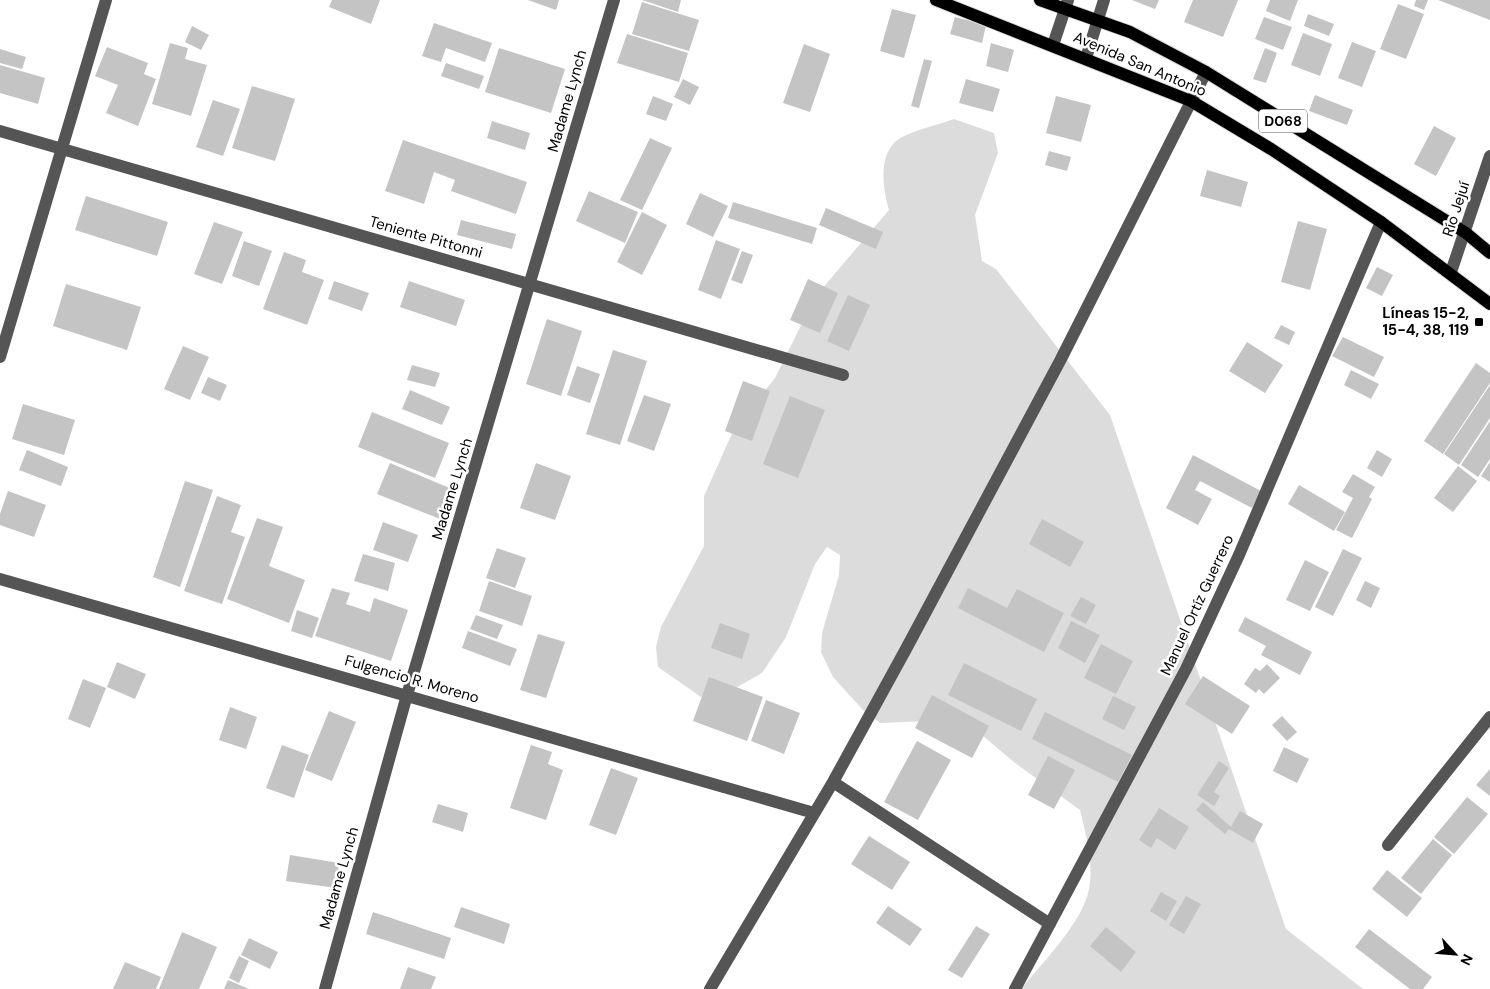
<svg xmlns="http://www.w3.org/2000/svg" width="1490" height="989" font-family="'DM Sans',sans-serif">
<style>
.green{fill:#dcdcdc}
.building{fill:#c4c4c4}
.lines{fill:none;stroke-linecap:round;stroke-linejoin:round}
.major-casing{stroke:#dbdbdb;stroke-width:14}
.minor{stroke:#555;stroke-width:12}
.major{stroke:#000;stroke-width:12}
.poi-dot{fill:#000;stroke:#fff;stroke-width:2}
.labels{text-anchor:middle;dominant-baseline:central;stroke-width:5;stroke-linejoin:round;paint-order:stroke}
.shield{fill:#fff;stroke:#4c4c4c;stroke-width:1}
.shield-label{font-size:14px;font-weight:bold;fill:#000}
.street-label{font-size:15px;fill:#000;stroke:#fff}
.poi-label{font-size:15px;font-weight:bold;fill:#000;stroke:#fff;text-anchor:end}
</style>
<rect width="100%" height="100%" fill="#fff"/>
<path class="green" d="M954,119L994,133L998,153L975,215L982,261L996,269L1110,415L1286,929L1363,989H1021C1042,963 1083,922 1089,889C1094,863 1086,835 1080,810L1015,763L957,714L953,720L880,723L864,711L833,677L821,652L822,633L839,575L840,555L827,547L815,564L786,637L762,673L718,698L701,697L658,667L656,647L661,627L704,546V496L734,429L775,378L815,297L889,210C883,190 877,153 899,139C913,130 938,125 954,119Z"/>
<path class="building" d="M332,0H380L371,24L329,7Z
M528,0H559L556,10Z
M642,0H681L678,12Z
M1132,0H1159L1155,9Z
M1193,0H1238L1223,37L1184,22Z
M1270,0H1298L1290,21L1266,11Z
M1416,0H1428L1424,10L1414,6Z
M1438,0H1490V20Z
M642,2L699,20L689,51L632,34Z
M1398,4L1424,14L1406,59L1380,49Z
M892,9L916,15L904,58L880,51Z
M1308,14L1334,24L1329,36L1304,26Z
M955,17L986,25L982,43L950,34Z
M1264,17L1292,27L1283,50L1255,39Z
M434,23L492,43L485,62L446,48L441,62L422,56Z
M192,26L209,35L201,50L185,42Z
M1303,33L1332,44L1320,76L1291,65Z
M627,34L688,53L679,82L617,63Z
M1352,42L1376,51L1362,87L1338,78Z
M170,43L188,48L185,59L207,65L191,116L152,104Z
M991,43L1014,50L1008,72L986,66Z
M804,44L830,54L810,112L783,103Z
M107,47L148,63L144,74L156,79L138,126L106,113L118,85L95,76Z
M499,48L565,69L551,113L485,92Z
M1265,48L1277,53L1266,83L1253,79Z
M0,49L26,57L22,69L0,63Z
M924,59L932,61L919,108L911,106Z
M446,63L484,76L479,89L441,76Z
M0,65L45,78L38,104L0,93Z
M683,79L699,87L690,105L674,97Z
M966,79L1000,89L993,112L959,103Z
M252,86L295,99L275,161L232,148Z
M1315,95L1353,110L1347,125L1309,111Z
M653,96L673,104L666,121L646,114Z
M1056,96L1091,105L1081,142L1046,133Z
M213,100L240,109L223,156L196,147Z
M492,121L530,133L525,150L487,138Z
M1434,126L1456,138L1436,176L1414,164Z
M650,138L672,148L642,210L620,200Z
M403,140L527,182L516,214L451,191L455,180L434,172L424,204L385,191Z
M1049,151L1071,157L1067,171L1045,165Z
M1207,170L1248,182L1241,207L1200,196Z
M589,191L638,212L625,243L576,221Z
M700,193L728,206L713,237L686,224Z
M86,196L168,222L157,256L75,230Z
M733,202L817,228L812,244L728,218Z
M826,208L883,232L876,249L819,225Z
M642,212L667,225L642,275L617,262Z
M461,220L516,234L512,249L457,235Z
M1298,221L1327,229L1310,290L1281,282Z
M214,222L243,232L222,284L194,274Z
M716,240L740,249L721,299L698,290Z
M244,241L272,251L259,286L232,276Z
M742,251L753,255L742,284L731,280Z
M284,252L306,260L302,272L324,280L307,325L263,309Z
M1377,267L1393,275L1382,296L1366,288Z
M808,279L838,293L820,333L790,320Z
M334,281L369,293L362,311L328,299Z
M409,281L465,300L456,326L400,307Z
M66,284L141,307L127,350L53,326Z
M848,295L870,305L849,351L827,341Z
M547,319L582,331L561,396L526,384Z
M1281,325L1295,332L1289,345L1274,338Z
M1343,337L1384,357L1374,377L1332,356Z
M1247,342L1283,365L1265,393L1229,371Z
M183,346L209,357L190,400L164,389Z
M613,350L647,361L620,445L586,434Z
M1476,363L1490,373V383L1443,454L1424,441Z
M412,365L440,373L435,387L407,380Z
M577,366L600,374L590,403L567,395Z
M1351,370L1379,384L1371,399L1344,385Z
M208,377L227,385L220,401L201,393Z
M743,381L770,391L752,441L725,431Z
M1490,385V418L1459,465L1444,454Z
M410,390L450,407L442,425L402,409Z
M644,395L671,404L654,451L627,441Z
M790,396L825,410L798,478L763,464Z
M23,404L75,420L64,455L12,439Z
M372,412L449,443L435,478L358,447Z
M1490,421V459L1478,477L1461,465Z
M27,450L68,467L61,486L19,470Z
M1377,450L1392,459L1382,477L1367,468Z
M1193,455L1261,491L1252,508L1200,481L1195,490L1212,499L1198,525L1166,508Z
M1490,462V482L1481,476Z
M390,463L452,489L440,519L377,494Z
M536,463L571,476L555,520L520,508Z
M1458,466L1477,481L1453,512L1434,498Z
M1353,474L1375,487L1369,497L1372,499L1352,538L1336,530L1353,498L1342,492Z
M185,481L213,490L180,587L153,577Z
M1299,485L1345,512L1334,531L1288,504Z
M8,491L46,505L34,537L0,525V514Z
M217,496L241,505L231,532L245,537L222,604L184,591Z
M257,518L283,527L269,566L305,580L289,623L227,599Z
M1042,519L1084,542L1070,567L1029,544Z
M383,522L418,535L408,562L373,550Z
M497,548L526,558L515,588L486,578Z
M1343,549L1362,558L1333,616L1315,607Z
M363,554L395,563L388,591L354,581Z
M1305,560L1329,572L1310,611L1286,600Z
M489,581L532,596L522,626L479,611Z
M1365,581L1380,588L1371,608L1356,600Z
M332,588L350,593L346,604L370,612L374,598L408,610L391,661L315,636Z
M968,588L1007,608L1017,589L1064,613L1044,652L958,608Z
M1081,597L1096,605L1086,624L1070,616Z
M297,610L319,618L312,638L291,631Z
M476,615L503,625L497,639L470,629Z
M1245,617L1312,652L1300,675L1261,655L1266,646L1238,631Z
M1071,621L1100,635L1085,663L1058,648Z
M720,623L750,634L742,659L711,648Z
M468,631L517,649L510,666L462,648Z
M538,634L565,642L546,698L520,690Z
M1101,644L1133,661L1116,694L1084,678Z
M117,662L146,674L135,699L107,687Z
M964,663L1037,699L1021,731L948,695Z
M1267,664L1280,678L1264,694L1259,689L1256,693L1244,684L1255,668L1260,671Z
M1203,676L1250,706L1232,734L1185,704Z
M709,677L763,697L747,741L693,721Z
M83,679L106,688L90,728L68,719Z
M932,695L989,726L972,758L915,728Z
M1113,696L1136,707L1124,730L1102,719Z
M766,700L800,713L784,754L751,741Z
M230,707L257,717L246,749L219,740Z
M329,711L356,722L332,781L305,770Z
M1045,712L1132,755L1118,782L1032,739Z
M1282,716L1297,732L1287,741L1272,725Z
M917,741L951,760L918,820L884,802Z
M282,745L309,755L294,798L266,788Z
M531,745L552,752L548,764L563,770L546,820L510,808Z
M1284,747L1309,759L1297,783L1273,771Z
M1048,756L1075,770L1054,809L1028,795Z
M1219,761L1229,768L1214,792L1220,796L1214,806L1197,795Z
M611,768L638,778L616,835L589,825Z
M1490,769V796L1476,785Z
M1467,797L1488,814L1454,854L1434,837Z
M1203,802L1231,827L1240,811L1263,824L1253,843L1229,829L1225,834L1196,810Z
M438,804L468,813L463,832L432,822Z
M1159,808L1189,827L1175,850L1157,838L1151,848L1139,840Z
M869,836L910,862L892,890L851,864Z
M1433,839L1452,855L1421,894L1401,878Z
M290,855L339,863L336,888L286,881Z
M1387,870L1422,898L1407,917L1372,889Z
M1161,892L1177,901L1166,921L1150,911Z
M1186,896L1201,904L1184,934L1169,925Z
M888,906L922,929L910,946L876,923Z
M461,907L510,924L504,944L454,927Z
M373,912L451,938L444,959L366,934Z
M976,926L990,934L962,978L948,970Z
M1106,927L1136,952L1121,972L1090,946Z
M1369,929L1432,977L1423,989H1410L1355,947Z
M182,932L217,947L199,989H159Z
M249,938L278,952L270,969L241,955Z
M239,956L249,961L239,983L229,978Z
M125,962L161,977L156,989H113Z
M408,967L436,977L431,989H400Z
M228,980L249,989H224Z"/>
<g class="lines">
<defs>
<path id="major" d="M936,0L1191,101L1271,149L1381,222L1490,304
M1040,0L1130,32L1206,72L1466,233L1490,253"/>
</defs>
<use href="#major" class="major-casing"/>
<path class="minor" d="M1053,45L1068,0
M1086,58L1104,0
M0,131L843,375
M1451,272L1490,156
M0,357L106,0
M0,579L814,813
M833,782L1050,924
M1388,845L1490,717
M325,989L407,695L614,0
M710,989L833,782L906,649L1061,359L1206,72
M1015,989L1186,669L1239,555L1381,222"/>
<use href="#major" class="major"/>
</g>
<rect class="poi-dot" x="1474" y="317" width="10" height="10" rx="2.5"/>
<g class="labels">
<rect class="shield" x="1259" y="109.5" width="48" height="23" rx="4"/>
<g class="shield-label">
<text x="1283" y="121">D068</text>
</g>
<g class="street-label">
<text transform="translate(1140 64) rotate(23)">Avenida San Antonio</text>
<text transform="translate(567 101) rotate(-74)">Madame Lynch</text>
<text transform="translate(1456 209) rotate(-72)">Río Jejuí</text>
<text transform="translate(426 237) rotate(16)">Teniente Pittonni</text>
<text transform="translate(452 489) rotate(-73)">Madame Lynch</text>
<text transform="translate(1197 605) rotate(-65)">Manuel Ortíz Guerrero</text>
<text transform="translate(412 679) rotate(16)">Fulgencio R. Moreno</text>
<text transform="translate(339 878) rotate(-74)">Madame Lynch</text>
</g>
<g class="poi-label">
<text x="1469" y="313">Líneas 15-2,<tspan x="1469" dy="17">15-4, 38, 119</tspan></text>
</g>
</g>
<g transform="translate(1455 954) rotate(116)" stroke="#ffffff" stroke-width="4" paint-order="stroke">
<path d="M0-4L9 19L0 12L-9 19Z" fill="#000000"/>
<text y="-8" font-size="14" font-weight="bold" text-anchor="middle" fill="#000000">N</text>
</g>
</svg>
